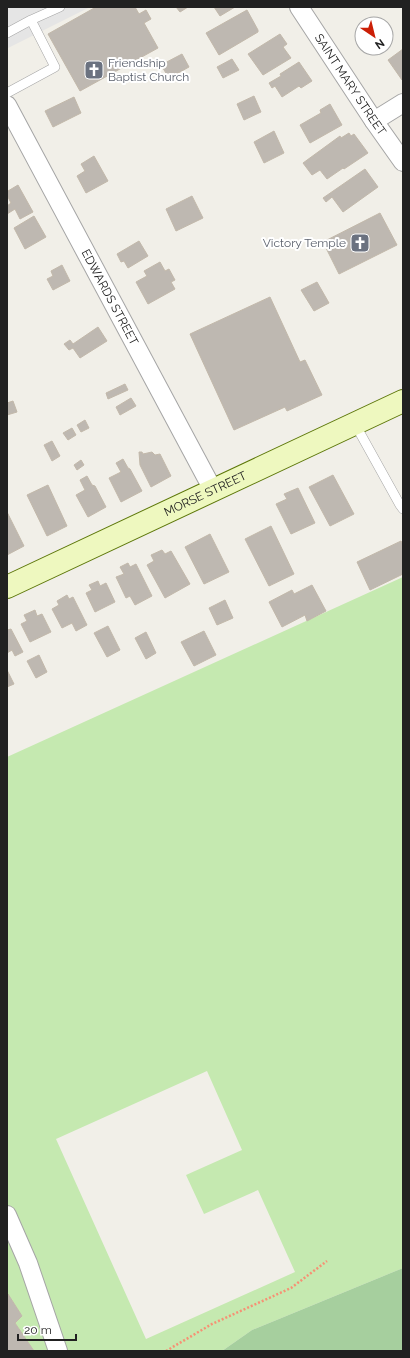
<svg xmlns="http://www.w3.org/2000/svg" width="410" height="1358" font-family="Raleway,sans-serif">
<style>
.grass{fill:#c5e9b0;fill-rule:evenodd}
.forest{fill:#a6cf9e}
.parking{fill:#e5e5e5}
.building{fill:#beb8b1;stroke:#c2b8aa}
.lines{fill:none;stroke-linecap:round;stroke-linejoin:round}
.service-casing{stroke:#a5a5a5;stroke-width:10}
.minor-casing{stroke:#a5a5a5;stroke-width:20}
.secondary-casing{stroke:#5d7709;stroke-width:24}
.path{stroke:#f69174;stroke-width:2.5;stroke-dasharray:2 2;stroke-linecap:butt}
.service{stroke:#fff;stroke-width:9}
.minor{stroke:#fff;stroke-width:18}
.secondary{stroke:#eef8bf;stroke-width:22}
.labels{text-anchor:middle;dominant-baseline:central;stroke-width:4;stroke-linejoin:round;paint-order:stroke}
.worship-label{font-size:12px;fill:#5b616d;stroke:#fff;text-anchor:start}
.street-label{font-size:12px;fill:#212121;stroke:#fff}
</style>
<rect width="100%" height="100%" fill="#f1efe8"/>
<path class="grass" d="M403,577V1268L252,1330L222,1351H34L15,1323L22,1316L8,1294L7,1295V757ZM207,1071L242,1150L186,1175L204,1214L258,1190L295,1272L146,1339L56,1139Z"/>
<path class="forest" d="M403,1268V1351H222L252,1330Z"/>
<path class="parking" d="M7,7H90L8,48Z"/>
<path class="building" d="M96,7H135L139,14L146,10L151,19L144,23L158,48L80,91L48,34Z
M176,7H188L180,12Z
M214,7H235L220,16Z
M247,10L258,30V32L219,55L206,33Z
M280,34L287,44L283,47L291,58L263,75L248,54Z
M403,49V79L402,80L388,60Z
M182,54L189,67L169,78L161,65Z
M232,59L239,70L223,78L217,67Z
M299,62L312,81L301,88L299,86L282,97L275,86L272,88L269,83L281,76L280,74Z
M254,96L261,112L244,120L237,104Z
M74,97L81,113L53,127L45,111Z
M330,104L342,125L310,143L300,125L321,113L320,110Z
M274,131L284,153L264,163L254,142Z
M349,133L351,136L354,134L368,153L344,169L343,168L327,179L320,170L312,175L303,163L340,136L341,138Z
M94,156L108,181L86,193L77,176L85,171L81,164Z
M365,169L378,187L343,212L332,197L326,202L323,198Z
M18,185L33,212L20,219L15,209L7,214V206L11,203L7,195L8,191Z
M192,196L203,218L176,231L166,209Z
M380,213L397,245L339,274L323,242Z
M34,216L46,237L25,249L14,228Z
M139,241L148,256L128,268L124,261L121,262L117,254Z
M160,262L165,271L169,269L175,280L171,282L175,289L148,304L136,282L147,276L144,271Z
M62,265L70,281L53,290L47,279L53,276L51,271Z
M317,282L329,303L314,311L301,290Z
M270,297L300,362L305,360L322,395L287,411L285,407L234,430L190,334Z
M98,327L107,341L80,358L73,348L69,350L64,344L70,340L73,344Z
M125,384L128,390L108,399L106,393Z
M131,398L136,406L120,415L116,407Z
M13,401L17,412L7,415V403Z
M85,420L89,428L81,432L77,425Z
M72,428L76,435L68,440L63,433Z
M52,441L60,456L52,461L44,445Z
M139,452H142L143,454L152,452L155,455L160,454L171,476L151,487L140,465Z
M123,459L128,468L130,469L142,491L121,502L109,478L121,472L116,463Z
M81,460L84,465L77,470L74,465Z
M333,475L354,514L330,526L309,487Z
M87,476L92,485L95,486L106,507L88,517L76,495L85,490L80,480Z
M48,485L67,526L47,536L27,495Z
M298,488L315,523L291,534L276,504L287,499L284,494Z
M7,512L24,546L7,555Z
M271,526L294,574L269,586L245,539Z
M210,534L229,572L204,584L185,547Z
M401,541L403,545V574L370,590L357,562Z
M162,550L165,554L171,551L190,584L165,598L147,565L154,561L151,555Z
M128,563L130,567L136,564L152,596L135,605L130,596L126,598L116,577L124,574L120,567Z
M98,581L100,586L106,583L115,602L95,612L86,593L92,590L89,585Z
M312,585L326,611L307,621L305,615L282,627L269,602L292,590L294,594Z
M67,595L69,599L73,597L87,625L76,631L72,623L62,628L52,609L59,605L57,601Z
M225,600L233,618L217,625L209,608Z
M35,610L37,616L42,614L51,632L30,642L21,624L27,621L24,615Z
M108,626L120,650L107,657L94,633Z
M11,629L23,652L15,656L12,650L7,653V630Z
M204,631L216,655L194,666L181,642Z
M146,632L156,653L146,659L135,638Z
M39,655L47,672L36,678L27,661Z
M7,670L14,684L7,687Z
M8,1294L22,1316L15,1323L34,1351H7Z"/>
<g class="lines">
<defs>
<path id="service" d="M31,20L60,7
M7,33L31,20L55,67L7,93
M355,424L400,505L403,509"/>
<g id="minor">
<path id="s1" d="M299,7L374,121L403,162"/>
<path id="s2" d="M7,105L213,490"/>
<path d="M374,121L403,103"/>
<path d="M7,1215L28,1263L58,1351"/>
</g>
<g id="secondary">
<path id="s3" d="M7,587L403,401"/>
</g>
</defs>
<use href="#service" class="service-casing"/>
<use href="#minor" class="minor-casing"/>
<use href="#secondary" class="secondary-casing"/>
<path class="path" d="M166,1351L212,1324L291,1288L327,1261"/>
<use href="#service" class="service"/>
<use href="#minor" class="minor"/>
<use href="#secondary" class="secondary"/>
</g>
<defs>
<symbol id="church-square" viewBox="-11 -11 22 22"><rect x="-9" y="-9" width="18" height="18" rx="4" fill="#6b7280" stroke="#fff"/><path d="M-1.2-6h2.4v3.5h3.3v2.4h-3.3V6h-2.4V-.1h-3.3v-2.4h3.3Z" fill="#fff"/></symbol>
</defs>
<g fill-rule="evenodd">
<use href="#church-square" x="83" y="59" width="22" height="22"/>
<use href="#church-square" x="349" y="232" width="22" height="22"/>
</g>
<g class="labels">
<g class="worship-label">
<text x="108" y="63">Friendship<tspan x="108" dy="14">Baptist Church</tspan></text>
<text x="346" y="243" text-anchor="end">Victory Temple</text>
</g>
<g class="street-label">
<text stroke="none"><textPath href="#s1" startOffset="93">SAINT MARY STREET</textPath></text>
<text stroke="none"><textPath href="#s2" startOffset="218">EDWARDS STREET</textPath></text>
<text stroke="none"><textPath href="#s3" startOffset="219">MORSE STREET</textPath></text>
</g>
</g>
<rect width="410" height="1358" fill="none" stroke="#212121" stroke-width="16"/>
<g transform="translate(374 36) rotate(145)"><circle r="19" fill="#ffffff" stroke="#a6a6a6"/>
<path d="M0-3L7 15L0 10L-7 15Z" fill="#cb1f06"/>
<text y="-6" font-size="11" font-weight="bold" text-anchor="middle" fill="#212121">N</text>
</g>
<path d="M18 1334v6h58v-6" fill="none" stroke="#212121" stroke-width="2"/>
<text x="24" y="1334" font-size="12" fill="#212121" stroke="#ffffff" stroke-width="3" paint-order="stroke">20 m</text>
</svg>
